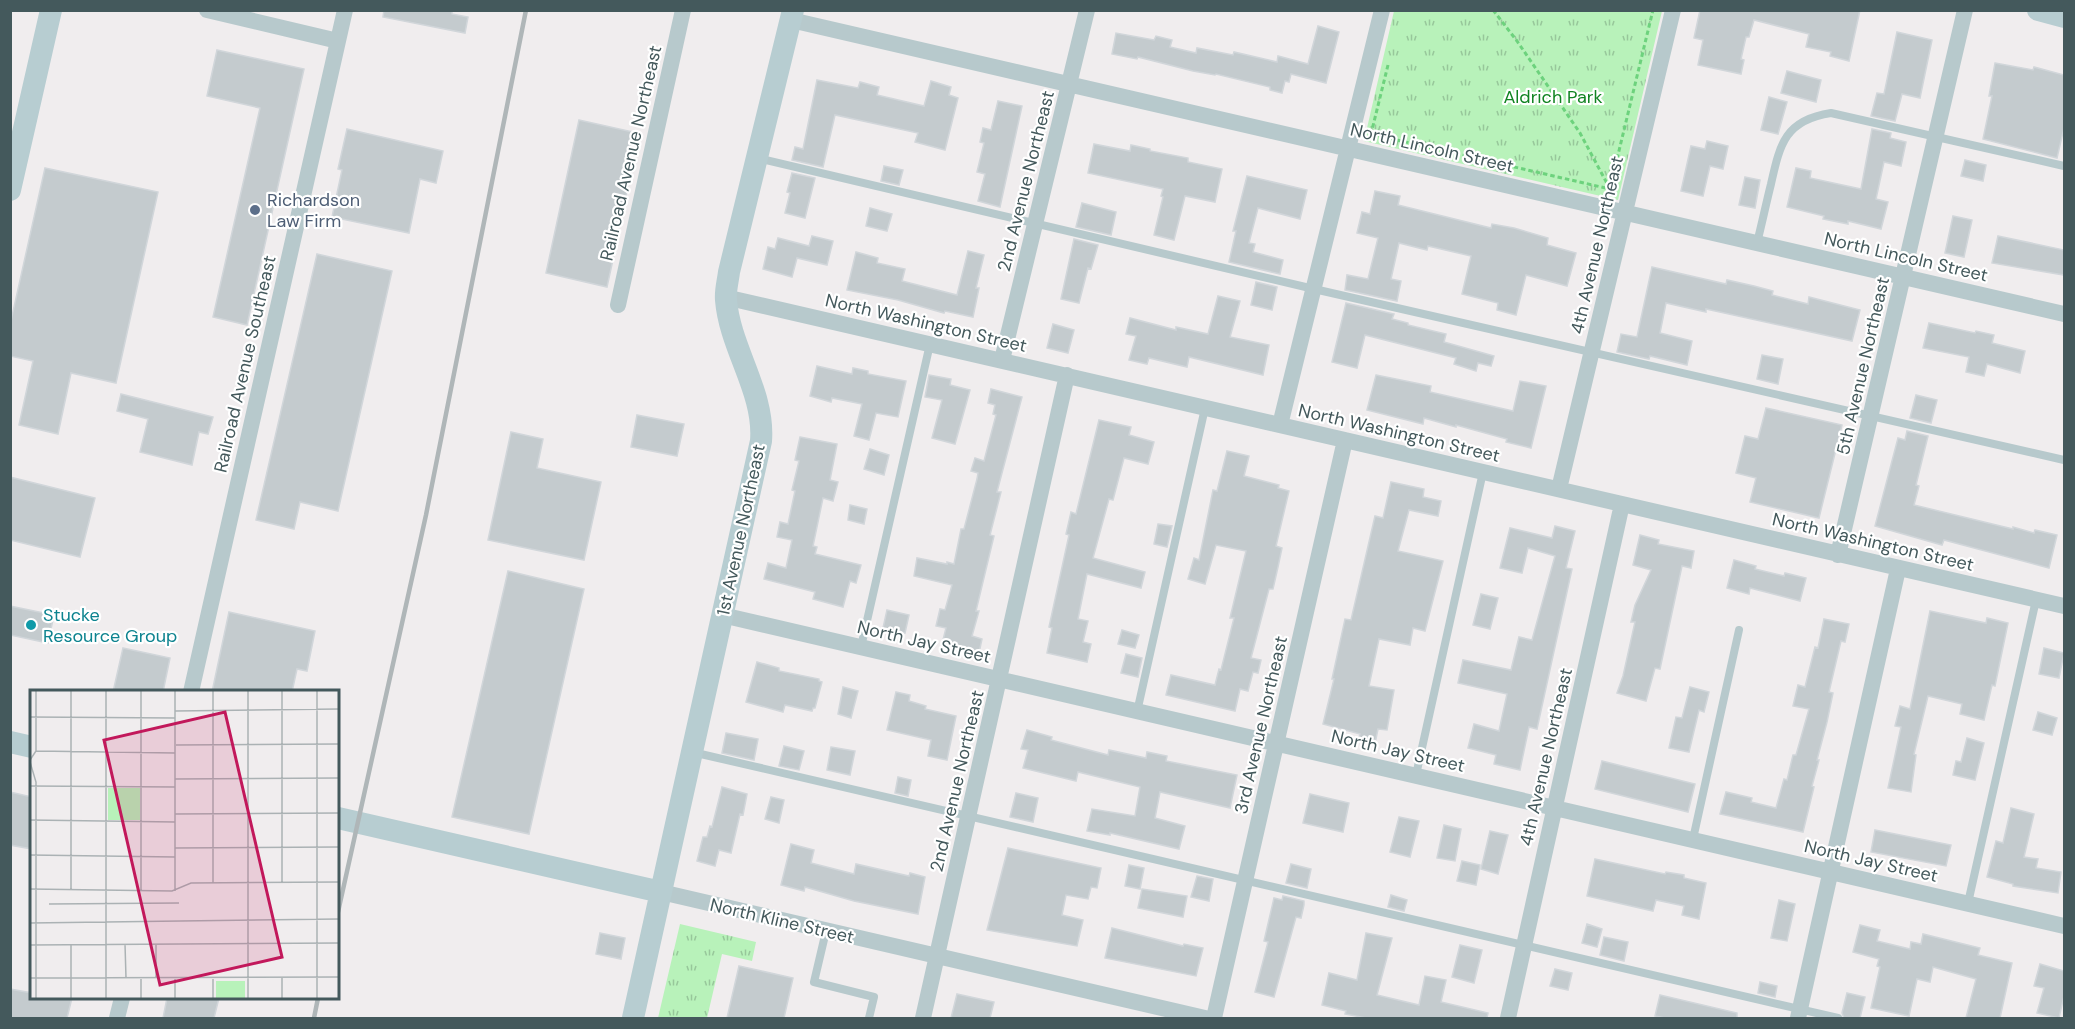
<svg xmlns="http://www.w3.org/2000/svg" width="2075" height="1029" font-family="'DM Sans',sans-serif">
<style>
.grass{fill:url(#grass-tufts)}
.building{fill:#c4cbce;stroke:#d1d6da;stroke-width:1.5}
.lines{fill:none;stroke-linecap:round;stroke-linejoin:round}
.path{stroke:#6dd27d;stroke-width:3;stroke-dasharray:4.5 3;stroke-linecap:butt}
.lane{stroke:#b7c9cc;stroke-width:8}
.street{stroke:#b7c9cc;stroke-width:16}
.secondary{stroke:#b7cdd1;stroke-width:22}
.rail{stroke:#afb6b8;stroke-width:4.5}
.service-dot{fill:#5c6f8a;stroke:#fff;stroke-width:2}
.culture-dot{fill:#0f9aa8;stroke:#fff;stroke-width:2}
.labels{text-anchor:middle;dominant-baseline:central;stroke-width:4.5;stroke-linejoin:round;paint-order:stroke}
.park-label{font-size:18px;fill:#108321;stroke:#fff}
.street-label{font-size:18px;fill:#44595c;stroke:#fff}
.service-label{font-size:18px;fill:#4e5e75;stroke:#fff;text-anchor:start}
.culture-label{font-size:18px;fill:#0d838f;stroke:#fff;text-anchor:start}
.inset-road{fill:none;stroke:#abb2b4;stroke-width:1.5}
.view{fill:#c2185b;fill-opacity:0.15;stroke:#c2185b;stroke-width:3}
.inset-edge{fill:none;stroke:#44595c;stroke-width:3}
</style>
<defs>
<pattern id="grass-tufts" width="24" height="20" patternUnits="userSpaceOnUse" patternTransform="scale(1.5)"><rect width="24" height="20" fill="#b8f2ba"/><path d="M3 7l-1-3M5 7V3M7 7l1-3M15 17l-1-3M17 17v-4M19 17l1-3" fill="none" stroke="#97c79a"/></pattern>
</defs>
<rect width="100%" height="100%" fill="#f0edee"/>
<path class="grass" d="M1394,11H1662L1618,200L1364,141Z
M680,924L756,942L752,961L722,954L707,1018H658Z"/>
<path class="building" d="M384,10H452V14L468,17L465,33L383,17Z
M1700,10H1860L1849,61L1830,56L1831,52L1806,47L1809,34L1754,20L1749,37H1746L1741,59L1744,60L1741,74L1698,65L1703,40L1694,38Z
M1318,26L1339,32L1326,83L1291,74L1289,82L1285,81L1282,93L1270,90V87L1216,74L1215,75L1193,71L1138,57L1137,59L1112,54L1116,33L1154,40L1156,36L1172,40L1170,47L1196,53L1197,48L1233,55L1234,52L1277,62L1278,56L1308,64Z
M1897,32L1932,40L1920,98L1902,94L1895,121L1871,116L1877,93L1884,94Z
M217,50L304,69L247,325L213,317L260,108L207,96Z
M1995,63L2033,70L2034,67L2064,75V128L2057,158L1983,139L1992,96H1989Z
M1787,71L1821,80L1816,102L1781,93Z
M817,80L858,88L860,82L879,87L877,95L924,106L931,81L951,87L949,95L958,98L945,150L915,142L918,133L835,115L823,167L792,160L795,147L803,149Z
M1769,97L1787,102L1778,134L1761,130Z
M998,101L1022,106L1000,207L978,201L985,174L977,172L984,143L980,142L983,128L991,130Z
M579,120L633,132L627,159L634,160L623,210L617,209L609,245L616,246L607,287L546,273Z
M347,129L443,151L436,183L420,179L409,233L332,217L342,170L338,169Z
M1872,129L1891,133L1890,138L1906,142L1901,166L1884,162L1876,199L1888,202L1881,229L1848,221V224L1823,219L1824,216L1787,207L1796,168L1811,171L1810,178L1861,189Z
M1707,141L1728,146L1723,169L1710,166L1703,196L1681,191L1691,146L1705,149Z
M1094,144L1130,151L1131,145L1150,149V151L1188,158V162L1222,169L1215,202L1185,196L1174,240L1154,235L1163,197L1161,196L1163,189L1088,173Z
M1965,160L1986,165L1983,181L1961,176Z
M884,166L903,170L899,185L881,181Z
M45,168L158,192L116,383L71,373L58,434L19,425L33,361L10,356V325Z
M792,173L815,178L805,218L785,213L790,193L787,192Z
M1247,176L1307,190L1300,219L1258,208L1249,243L1255,244L1253,252L1283,260L1280,274L1229,262L1236,231H1233Z
M1745,177L1760,180L1755,208L1739,205Z
M1375,191L1400,196L1398,205L1491,228L1492,224L1514,228L1548,238L1547,245L1576,253L1567,286L1526,275L1516,315L1497,310L1498,303L1462,294L1471,256L1428,246L1427,250L1399,243L1391,279L1401,281L1397,301L1345,290L1347,275L1368,279L1378,238L1357,233L1362,212L1370,214Z
M1082,203L1116,212L1111,235L1076,227Z
M870,208L892,214L887,231L866,226Z
M1953,216L1972,220L1964,257L1945,253Z
M812,236L833,241L827,265L797,258L792,277L763,269L768,247L775,249L778,238L809,246Z
M1998,236L2064,250V275L1992,263Z
M1074,239L1098,245L1091,269L1088,268L1079,303L1061,299Z
M968,251L984,255L976,288H979L973,317L945,311L944,313L898,300L847,290L856,252L878,258L877,263L905,269L902,281L957,295Z
M317,254L392,271L338,511L300,502L294,529L256,520Z
M1652,267L1726,284L1727,280L1754,286L1773,291L1772,295L1808,304L1809,297L1860,310L1852,341L1706,309V312L1666,303L1660,333L1692,341L1687,365L1650,356L1649,359L1617,352L1621,334L1637,337Z
M1256,282L1277,287L1272,310L1251,305Z
M1218,296L1240,301L1230,337L1269,345L1263,375L1189,357L1187,367L1149,358L1147,364L1129,360L1136,336L1126,334L1130,318L1176,330V327L1208,334Z
M1346,303L1394,314L1392,319L1408,323V325L1446,334L1444,342L1494,356L1491,366L1478,363L1476,371L1454,364L1456,358L1365,335L1357,368L1332,362Z
M1929,323L1975,333L1976,331L1994,335L1992,343L2025,351L2020,373L1987,364L1984,376L1966,372L1969,357L1923,348Z
M1053,324L1074,330L1068,353L1047,348Z
M1762,355L1783,359L1778,384L1757,379Z
M817,366L852,374L853,368L868,371V374L906,381L898,417L876,413L869,440L854,436L862,404L832,398L831,402L810,396Z
M929,375L951,379L950,385L970,390L955,444L932,438L942,400L925,397Z
M1376,375L1431,386L1430,392L1513,411L1520,381L1546,386L1531,448L1506,442L1507,439L1456,425V427L1424,418L1423,424L1367,410Z
M991,389L1022,397L997,492H1001L990,535L994,536L976,611H979L972,636L982,639L979,653L942,644L946,628L936,626L940,609L945,610L952,585L914,576L917,558L947,564V562L954,564L961,529H964L977,479L978,473L971,471L975,458L984,461L996,415L993,414L995,405L988,403Z
M121,394L213,417L208,434L199,432L192,465L140,452L148,419L117,411Z
M1916,395L1937,400L1931,423L1910,418Z
M1766,408L1842,425L1819,518L1750,502L1756,478L1736,473L1745,436L1758,439Z
M637,415L684,424L677,456L631,447Z
M1099,420L1131,427L1129,435L1154,442L1148,464L1124,458L1113,500L1109,499L1093,558L1145,572L1141,588L1087,574L1078,619L1088,621L1083,642L1091,644L1087,662L1047,653L1052,628L1049,627L1069,535L1066,534L1071,512L1076,514Z
M1907,431L1928,436L1916,485L1919,486L1914,505L2013,529V527L2034,533L2035,530L2057,535L2049,568L1944,540L1942,545L1875,526L1898,438L1905,440Z
M511,432L543,439L537,468L601,482L584,560L488,540Z
M800,437L837,444L830,480L838,482L833,501L823,498L813,546L817,547L815,554L861,565L856,583L850,581L843,607L813,599L815,592L764,579L768,563L786,568L792,540L777,537L780,522L788,524L795,491L792,490L799,461L795,460Z
M870,449L889,455L884,475L864,469Z
M1227,451L1249,456L1244,476L1279,485L1278,488L1289,491L1276,546L1282,548L1278,567L1273,589H1269L1251,658L1261,660L1258,673L1253,672L1248,691L1240,689L1235,711L1166,695L1171,675L1215,685L1219,669L1221,670L1234,618H1230L1246,551L1216,545L1205,584L1188,579L1194,558L1199,560L1213,490L1217,491Z
M10,477L95,498L80,557L10,540Z
M1391,482L1424,489L1423,497L1441,501L1438,516L1409,510L1398,551L1443,561L1425,631L1413,628L1410,645L1379,639L1369,686L1394,690L1387,730L1378,729L1375,744L1358,741L1360,734L1323,724L1334,679H1332L1345,619L1351,620L1375,516L1383,518Z
M850,505L867,509L864,524L848,520Z
M1158,524L1172,526L1167,547L1154,544Z
M1555,526L1575,531L1566,568L1572,569L1537,729L1529,727L1520,770L1494,764L1496,755L1468,748L1474,724L1499,731L1507,694L1458,683L1463,660L1511,670L1519,637L1532,640L1555,556L1528,548L1522,573L1500,568L1510,528L1552,538Z
M1640,535L1659,540L1658,544L1694,551L1691,568L1682,566L1660,669L1655,668L1646,701L1617,693L1623,676L1635,622H1631L1635,605L1651,570L1633,565Z
M1734,560L1756,566L1755,569L1784,576L1785,573L1806,578L1800,601L1750,588L1749,594L1727,588Z
M508,571L584,589L529,834L452,817Z
M1481,594L1498,598L1490,629L1473,625Z
M10,606L54,615L48,643L10,635Z
M887,610L909,615L905,633L883,628Z
M1930,611L1986,623L1987,618L2008,623L1995,686L1992,685L1984,720L1960,714L1962,704L1928,696L1914,754L1916,755L1911,792L1888,788L1901,727L1895,726L1900,706L1910,709Z
M229,612L315,631L307,671L297,669L292,692H212Z
M1824,619L1849,624L1845,642L1841,641L1829,692L1833,693L1827,722L1817,760H1819L1812,786L1814,787L1803,832L1720,814L1726,792L1752,798L1751,802L1776,808L1784,779L1787,780L1793,755H1796L1809,709L1793,706L1798,685L1805,687L1815,647L1818,648Z
M1122,630L1139,635L1135,648L1118,644Z
M123,648L170,658L163,692H113Z
M2044,648L2064,653L2059,678L2039,674Z
M1126,654L1142,658L1138,677L1121,673Z
M757,662L779,668V671L819,679V681L822,682L815,708H813L812,711L785,705L783,712L746,702Z
M843,687L858,691L851,718L838,714Z
M1690,687L1709,692L1704,712L1699,710L1689,752L1669,748L1676,717L1682,718Z
M896,692L910,695L909,701L926,706L925,709L956,716L947,760L928,756L931,740L887,730Z
M2038,712L2057,718L2052,735L2033,730Z
M1027,730L1052,737L1051,740L1108,755L1109,750L1146,758L1147,752L1167,756L1166,761L1237,775L1230,808L1160,792L1155,818L1185,826L1179,849L1110,833V835L1087,831L1092,809L1135,816L1140,787L1078,772L1076,781L1023,768L1028,750L1021,749Z
M726,733L758,739L754,760L722,753Z
M1967,738L1984,743L1975,780L1953,775L1956,761L1961,762Z
M784,746L804,751L799,770L779,766Z
M831,747L855,751L850,775L827,770Z
M1602,761L1695,784L1688,812L1595,789Z
M898,777L911,780L908,796L895,793Z
M722,787L747,794L743,815L740,814L731,853L719,850L715,866L697,861L703,837H707L710,826L712,827Z
M10,792L32,797V849L10,845Z
M1016,793L1038,798L1033,822L1010,817Z
M1310,794L1349,803L1343,832L1303,823Z
M771,797L784,800L779,823L765,819Z
M2011,808L2034,814L2024,857L2038,859L2036,868L2061,872L2058,893L2013,886V884L1987,877L1996,841L2003,843Z
M1399,817L1419,821L1410,857L1390,852Z
M1444,825L1461,829L1455,861L1437,858Z
M1875,830L1951,845L1946,866L1871,852Z
M1490,831L1508,835L1498,874L1481,869Z
M791,844L814,850L811,863L854,874L856,864L909,876L910,873L925,877L918,914L854,901L805,887L804,891L781,885Z
M1008,848L1101,868L1097,888L1091,887L1088,899L1066,895L1062,915L1083,920L1077,946L987,930Z
M1595,859L1665,874L1666,872L1684,875V878L1706,883L1699,919L1682,915L1684,906L1656,900L1653,911L1587,896Z
M1462,861L1480,865L1476,885L1457,881Z
M1291,864L1311,869L1307,888L1286,883Z
M1129,865L1144,868L1140,889L1125,886Z
M1197,876L1213,879L1209,901L1191,897Z
M1142,889L1187,896L1183,917L1138,908Z
M1391,895L1407,900L1404,911L1388,907Z
M1283,896L1304,901V905L1301,918L1296,917L1274,997L1255,992L1268,942L1264,941L1274,898L1282,900Z
M1779,900L1795,904L1787,941L1771,938Z
M1587,924L1602,929L1597,947L1582,943Z
M1860,925L1880,930L1877,941L1910,949L1911,942L1921,944L1923,934L1980,948L1978,955L2012,963L2000,1018H1966L1976,979L1933,967L1930,982L1917,979L1909,1016L1871,1008L1880,967L1877,966L1879,959L1853,952Z
M1112,928L1183,946L1184,944L1203,948L1196,976L1105,958Z
M600,933L625,938L621,959L596,954Z
M1366,933L1392,938L1377,995L1419,1005L1425,976L1446,980L1441,1002L1488,1013L1487,1018H1366L1345,1014L1346,1011L1322,1005L1329,973L1357,980Z
M1604,937L1628,942L1624,961L1600,955Z
M1460,945L1482,950L1474,983L1452,977Z
M2040,964L2064,971V996L2059,1018L2037,1013L2044,988L2034,986Z
M739,966L793,978L784,1018H727Z
M1555,969L1572,973L1568,990L1550,986Z
M1760,982L1777,986L1775,997L1758,993Z
M10,989L32,993V998H72L67,1018H10Z
M1847,993L1865,997L1860,1018H1844L1842,1013Z
M957,994L994,1002L990,1018H951Z
M1660,995L1737,1013V1018H1665L1655,1016Z
M167,998H219L214,1018H163Z"/>
<g class="lines">
<path class="path" d="M1493,10L1517,41L1580,133L1610,189
M1388,65L1371,134L1610,189
M1610,188L1653,10"/>
<path class="lane" d="M757,158L1314,289L2064,460
M1757,243C1762,223 1766,204 1771,184C1780,144 1785,120 1831,113L2064,166
M861,647L930,344
M1137,712L1205,408
M692,752L1838,1018
M1416,775L1483,472
M1693,839L1739,630
M1968,903L2036,600
M826,931L814,982L874,997L869,1018"/>
<path class="street" d="M207,10L338,41
M791,20L2064,314
M725,297L2064,606
M618,305L683,10
M1002,360L1087,10
M1280,425L1382,10
M1559,489L1673,10
M1838,555L1965,10
M722,615L2064,926
M191,692L345,10
M661,892L1205,1018
M117,1018L122,998
M923,1018L1067,375
M1214,1018L1345,440
M1508,1018L1622,504
M1798,1018L1898,569"/>
<path class="secondary" d="M2038,10L2064,17
M10,190L51,10
M10,742L32,747
M338,818L661,892
M633,1018L761,441C765,392 730,349 726,300C725,291 728,281 729,272L793,10"/>
<path class="rail" d="M338,912L426,515L526,10
M314,1018L318,998"/>
</g>
<circle class="service-dot" cx="255" cy="210" r="6"/>
<circle class="culture-dot" cx="31" cy="625" r="6"/>
<g class="labels">
<g class="park-label">
<text x="1553" y="97">Aldrich Park</text>
</g>
<g class="street-label">
<text transform="translate(1432 148) rotate(13)">North Lincoln Street</text>
<text transform="translate(631 153) rotate(-77)">Railroad Avenue Northeast</text>
<text transform="translate(1026 181) rotate(-76)">2nd Avenue Northeast</text>
<text transform="translate(1597 245) rotate(-77)">4th Avenue Northeast</text>
<text transform="translate(1906 257) rotate(13)">North Lincoln Street</text>
<text transform="translate(926 323) rotate(13)">North Washington Street</text>
<text transform="translate(245 364) rotate(-77)">Railroad Avenue Southeast</text>
<text transform="translate(1863 366) rotate(-77)">5th Avenue Northeast</text>
<text transform="translate(1399 433) rotate(13)">North Washington Street</text>
<text transform="translate(741 530) rotate(-78)">1st Avenue Northeast</text>
<text transform="translate(1873 542) rotate(13)">North Washington Street</text>
<text transform="translate(924 642) rotate(13)">North Jay Street</text>
<text transform="translate(1261 725) rotate(-77)">3rd Avenue Northeast</text>
<text transform="translate(1398 751) rotate(13)">North Jay Street</text>
<text transform="translate(1546 757) rotate(-77)">4th Avenue Northeast</text>
<text transform="translate(957 781) rotate(-77)">2nd Avenue Northeast</text>
<text transform="translate(1871 861) rotate(13)">North Jay Street</text>
<text transform="translate(782 921) rotate(13)">North Kline Street</text>
</g>
<g class="service-label">
<text x="267" y="200">Richardson<tspan x="267" dy="21">Law Firm</tspan></text>
</g>
<g class="culture-label">
<text x="43" y="615">Stucke<tspan x="43" dy="21">Resource Group</tspan></text>
</g>
</g>
<g transform="translate(30 690)">
<rect width="309" height="309" fill="#f0edee"/>
<path d="M78,98H110V130H78ZM186,291H215V309H186Z" fill="#b8f2ba"/>
<path class="inset-road" d="M76,0V309M145,0V201M252,0V192M287,0V309M145,21L309,19M0,27L145,28M146,55L309,54M6,61L145,63M0,70L6,61V0M0,72L6,92V309M145,89L309,88M0,96L145,97M145,124L309,123M0,130L145,132M145,158L309,157M0,165L145,167M183,193V0M0,199L142,201L161,193L309,192M41,200V0M111,201V0M19,214L149,213M0,233L309,229M95,254L96,288M126,254V288M0,255L309,253M252,287V309M0,288L309,287M183,289V309M41,309V254M111,309V289M145,309V289M218,309V0"/>
<path class="view" d="M195,22L252,267L130,295L74,50Z"/>
<rect width="309" height="309" class="inset-edge"/>
</g>
<rect width="2075" height="1029" fill="none" stroke="#44595c" stroke-width="24"/>
</svg>
